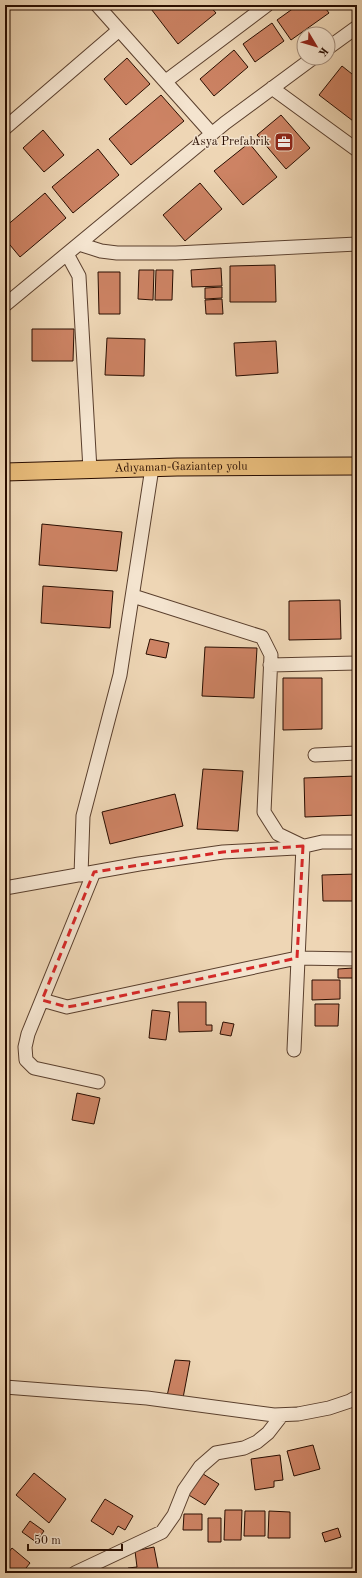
<svg xmlns="http://www.w3.org/2000/svg" width="362" height="1578" font-family="'Old Standard TT',serif">
<style>
.building{fill:#cd8364;stroke:#290d00}
.lines{fill:none;stroke-linecap:round;stroke-linejoin:round}
.minor-casing{stroke:#5a3f2d;stroke-width:15}
.major-casing{stroke:#290d00;stroke-width:19}
.minor{stroke:#f4e4cf;stroke-width:13}
.major{stroke:#e7bb7a;stroke-width:17}
.marked{fill:none;stroke:#d62828;stroke-width:3;stroke-dasharray:8 5;stroke-linejoin:round}
.labels{text-anchor:middle;dominant-baseline:central;stroke-width:3;stroke-linejoin:round;paint-order:stroke}
.poi-label{font-size:12px;fill:#290d00;stroke:#f4e4cf;text-anchor:end}
.street-label{font-size:12px;fill:#290d00;stroke:#f4e4cf}
</style>
<rect width="100%" height="100%" fill="#eed6b5"/>
<filter id="stains"><feTurbulence type="fractalNoise" baseFrequency=".005" numOctaves="4"/><feColorMatrix values="0 0 0 0 .2 0 0 0 0 .09 0 0 0 0 .02 0 0 0 .5 -.17"/></filter>
<radialGradient id="worn" r=".72"><stop offset=".6" stop-color="#630" stop-opacity="0"/><stop offset="1" stop-color="#630" stop-opacity=".3"/></radialGradient>
<path class="building" d="M148,5H209L216,13L178,44Z
M298,5H323L329,13L291,40L277,20Z
M272,23L284,41L255,62L243,44Z
M234,50L248,67L214,96L200,79Z
M127,58L150,84L126,105L104,79Z
M342,66L357,78V124L319,95Z
M161,95L184,121L131,165L109,139Z
M281,115L310,148L286,169L257,135Z
M43,130L64,155L44,172L23,148Z
M249,143L277,177L243,205L214,171Z
M98,149L119,175L73,213L52,187Z
M200,183L222,209L185,241L163,215Z
M45,193L66,218L20,257L5,239V227Z
M275,265L276,302H230V266Z
M221,268L222,286L192,287L191,270Z
M139,270H154L153,300L138,299Z
M156,270H173L172,300H155Z
M98,272H120V314H99Z
M222,287V298L205,299V288Z
M222,299L223,314H206L205,300Z
M32,329H74L73,361H32Z
M107,338L145,339L144,376L105,375Z
M276,341L278,373L236,376L234,343Z
M42,524L122,532L117,571L39,565Z
M43,586L113,591L110,628L41,623Z
M340,600L341,639L289,640V601Z
M150,639L169,643L166,658L146,654Z
M205,647L257,648L254,698L202,696Z
M283,678H322V729L283,730Z
M203,769L243,771L238,831L197,829Z
M356,776L357,815L305,817L304,778Z
M175,794L183,826L110,844L102,812Z
M357,874V901H323L322,875Z
M353,968L354,978H338V969Z
M312,980H340V999L312,1000Z
M354,982H357V1007H354Z
M178,1002H206V1025H212V1031L179,1032Z
M315,1004H339L338,1026H315Z
M152,1010L170,1012L166,1040L149,1038Z
M223,1022L234,1024L231,1036L220,1034Z
M77,1093L100,1098L94,1124L72,1120Z
M175,1360L190,1361L183,1398L167,1396Z
M313,1445L320,1469L294,1476L287,1451Z
M280,1455L283,1480L274,1481V1487L255,1490L251,1459Z
M200,1472L219,1484L205,1505L187,1494Z
M34,1473L66,1499L49,1523L16,1495Z
M105,1499L133,1516L125,1530L118,1526L113,1535L91,1521Z
M225,1510H242L241,1540H224Z
M245,1511H265V1536H244Z
M269,1511L290,1512V1538H268Z
M184,1514H202V1530H183Z
M208,1518H221V1542H208Z
M30,1521L44,1531L36,1542L22,1532Z
M338,1528L341,1537L325,1542L322,1533Z
M154,1547L159,1573H129L128,1568L137,1567L135,1551Z
M12,1548L30,1563L22,1573H9L5,1569V1557Z"/>
<g class="lines">
<defs>
<path id="minor" d="M97,5L212,134
M328,48L357,27
M166,81L267,5
M272,88L357,150
M5,128L119,30
M79,244L101,251L117,253H176L357,244
M67,254L79,276L90,470
M5,305L225,123L313,58
M133,596L262,637L271,655L264,812L278,834L303,846L294,1050
M270,665L357,663
M315,755L357,753
M94,872L28,1034L25,1047L26,1060L34,1068L98,1082
M81,875L83,816L120,675L152,468
M5,888L139,864L223,852L296,848L322,842H357
M42,1000L67,1007L297,958L357,959
M5,1387L147,1398L274,1415L298,1414L329,1408L350,1401L357,1397
M75,1573L162,1532L174,1515L184,1490L200,1467L216,1453L244,1448L257,1442L268,1433L282,1415"/>
<g id="major">
<path id="s1" d="M5,472L177,467L357,466"/>
</g>
</defs>
<use href="#minor" class="minor-casing"/>
<use href="#major" class="major-casing"/>
<use href="#minor" class="minor"/>
<use href="#major" class="major"/>
</g>
<path class="marked" d="M303,846L297,958L79,1005L67,1007L42,1000L94,872L223,852Z"/>
<defs>
<symbol id="office-square" viewBox="-11 -11 22 22"><rect x="-9" y="-9" width="18" height="18" rx="4" fill="#8f2418" stroke="#f4e4cf"/><path d="M-6-3h4V-5.5h4V-3h4V5H-6ZM-1-4.5V-3h2v-1.5ZM-6 0V1H6V0Z" fill="#fff"/></symbol>
</defs>
<g fill-rule="evenodd">
<use href="#office-square" x="273" y="131" width="22" height="22"/>
</g>
<g class="labels">
<g class="poi-label">
<text x="270" y="142">Asya Prefabrik</text>
</g>
<g class="street-label">
<text stroke="none"><textPath href="#s1" startOffset="176">Adıyaman-Gaziantep yolu</textPath></text>
</g>
</g>
<rect width="362" height="1578" fill="none" stroke="#eed6b5" stroke-width="20"/>
<rect x="6" y="6" width="350" height="1566" fill="none" stroke="#290d00" stroke-width="2"/>
<rect x="10" y="10" width="342" height="1558" fill="none" stroke="#290d00"/>
<g transform="translate(316 46) rotate(128)"><circle r="19" fill="#f4e4cf" stroke="#a38e7c"/>
<path d="M0-3L7 15L0 10L-7 15Z" fill="#8f2418"/>
<text y="-6" font-size="11" font-weight="bold" text-anchor="middle" fill="#290d00">K</text>
</g>
<path d="M28 1544v6h94v-6" fill="none" stroke="#290d00" stroke-width="2"/>
<text x="34" y="1544" font-size="12" fill="#290d00" stroke="#f4e4cf" stroke-width="3" paint-order="stroke">50 m</text>
<rect width="100%" height="100%" filter="url(#stains)"/>
<rect width="100%" height="100%" fill="url(#worn)"/>
</svg>
